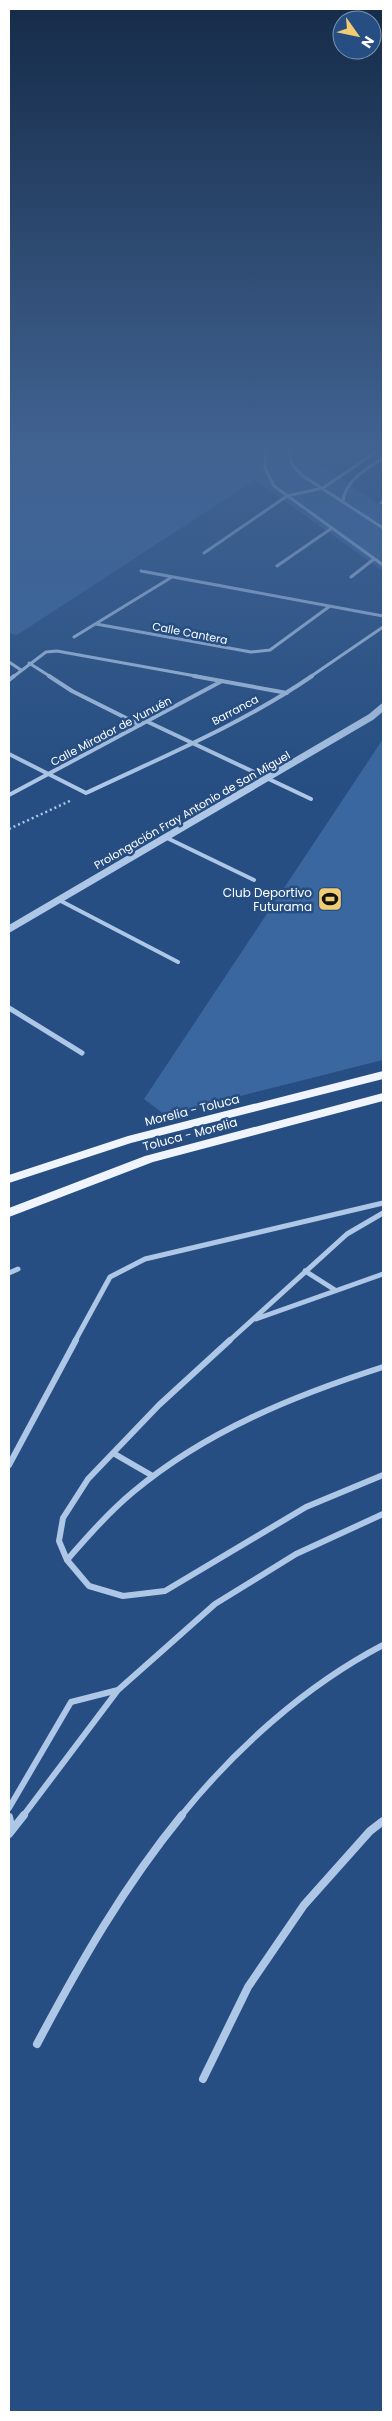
<svg xmlns="http://www.w3.org/2000/svg" width="392" height="2421" font-family="Poppins,sans-serif">
<style>
.green{fill:#3a67a0}
.lines{fill:none;stroke-linecap:round;stroke-linejoin:round}
.path{stroke:#aec7e7;stroke-width:2.5;stroke-dasharray:2 3;stroke-linecap:butt}
.minor-far4{stroke:#aec7e7;stroke-width:3}
.minor-far3{stroke:#aec7e7;stroke-width:4}
.minor-far2{stroke:#aec7e7;stroke-width:5}
.minor-far1{stroke:#aec7e7;stroke-width:6}
.minor{stroke:#aec7e7;stroke-width:8}
.tertiary{stroke:#aec7e7;stroke-width:7}
.primary{fill:#f0f5fd;fill-rule:evenodd}
.labels{text-anchor:middle;dominant-baseline:central;stroke-width:5;stroke-linejoin:round;paint-order:stroke}
.far-street-label{font-size:11px;fill:#fff;stroke:#264e82}
.poi-label{font-size:12px;fill:#fff;stroke:#264e82;text-anchor:end}
.street-label{font-size:12px;fill:#fff;stroke:#264e82}
</style>
<rect width="100%" height="100%" fill="#264e82"/>
<path class="green" d="M9,448H337L317,461L383,508V571L255,480L17,635L9,633Z
M383,739V1060L165,1115L144,1099Z"/>
<g class="lines">
<path class="path" d="M9,829L72,800"/>
<path class="minor-far4" d="M266,448L265,468L274,486L383,565
M287,448L293,466L303,476L383,528
M343,501C346,479 366,470 383,458
M381,503L383,501
M204,553L287,496L323,488L382,448
M277,566L332,528
M141,571L383,616
M351,577L374,559
M96,624L251,652L270,650L330,606
M74,637L172,577
M9,662L21,670
M29,663L51,677
M13,677L46,652L57,651L201,677
M310,677L383,627"/>
<path class="minor-far3" d="M49,676L72,691L140,725
M194,676L287,693
M9,680L14,676
M148,722L311,799
M9,754L86,793C162,757 242,724 312,676
M9,795L222,681
M165,837L254,880
M59,900L178,962"/>
<path class="minor-far2" d="M9,1008L82,1053
M305,1271L335,1290
M9,1273L18,1269
M256,1319L383,1274
M75,1341L110,1277L145,1259L383,1203
M229,1341L347,1234L383,1213"/>
<path class="minor-far1" d="M230,1340L159,1405L88,1479L63,1518L59,1541L67,1560L89,1586L123,1596L165,1591L306,1507L383,1475
M113,1453L151,1475
M9,1465L76,1340
M67,1560C88,1536 109,1512 133,1492C206,1431 293,1396 383,1367
M9,1808L71,1702L118,1690
M23,1816L118,1690L215,1604L296,1554L383,1514
M181,1816C236,1748 305,1686 383,1645"/>
<path class="minor" d="M9,1817L12,1830
M9,1834L24,1815
M37,2044C80,1963 124,1886 182,1815
M203,2079L248,1987L304,1905L370,1831L383,1821"/>
<path class="tertiary" d="M9,929L371,717L383,707"/>
<path class="primary" d="M383,1071V1079L131,1143L9,1183V1175L128,1136Z
M383,1093V1101L153,1162L9,1217V1208L145,1156Z"/>
</g>
<linearGradient id="sky" x2="0" y2="1"><stop stop-color="#152b48"/><stop offset="0.57" stop-color="#416392"/><stop offset="1" stop-color="#416392" stop-opacity="0"/></linearGradient>
<rect width="392" height="787" fill="url(#sky)"/>
<defs>
<symbol id="stadium-square" viewBox="-11 -11 22 22"><rect x="-9" y="-9" width="18" height="18" rx="4" fill="#f0cd73" stroke="#264e82"/><path d="M0-5a6.5 5 0 1 0 0 10a6.5 5 0 1 0 0-10ZM-3.5-1.8h7v3.6h-7Z" fill="#111"/></symbol>
</defs>
<g fill-rule="evenodd">
<use href="#stadium-square" x="316" y="885" width="28" height="28"/>
</g>
<g class="labels">
<g class="far-street-label">
<text transform="translate(190 633) rotate(11)">Calle Cantera</text>
<text transform="translate(235 710) rotate(-28)">Barranca</text>
<text transform="translate(111 731) rotate(-28)">Calle Mirador de Yunuén</text>
<text transform="translate(192 810) rotate(-30)">Prolongación Fray Antonio de San Miguel</text>
</g>
<g class="poi-label">
<text x="312" y="892">Club Deportivo<tspan x="312" dy="14">Futurama</tspan></text>
</g>
<g class="street-label">
<text transform="translate(192 1110) rotate(-14)">Morelia - Toluca</text>
<text transform="translate(190 1134) rotate(-15)">Toluca - Morelia</text>
</g>
</g>
<rect width="392" height="2421" fill="none" stroke="#ffffff" stroke-width="20"/>
<g transform="translate(357 35) rotate(123)"><circle r="24" fill="#264e82" stroke="#7d95b4"/>
<path d="M0-4L9 19L0 12L-9 19Z" fill="#f0cd73"/>
<text y="-8" font-size="14" font-weight="bold" text-anchor="middle" fill="#ffffff">N</text>
</g>
</svg>
